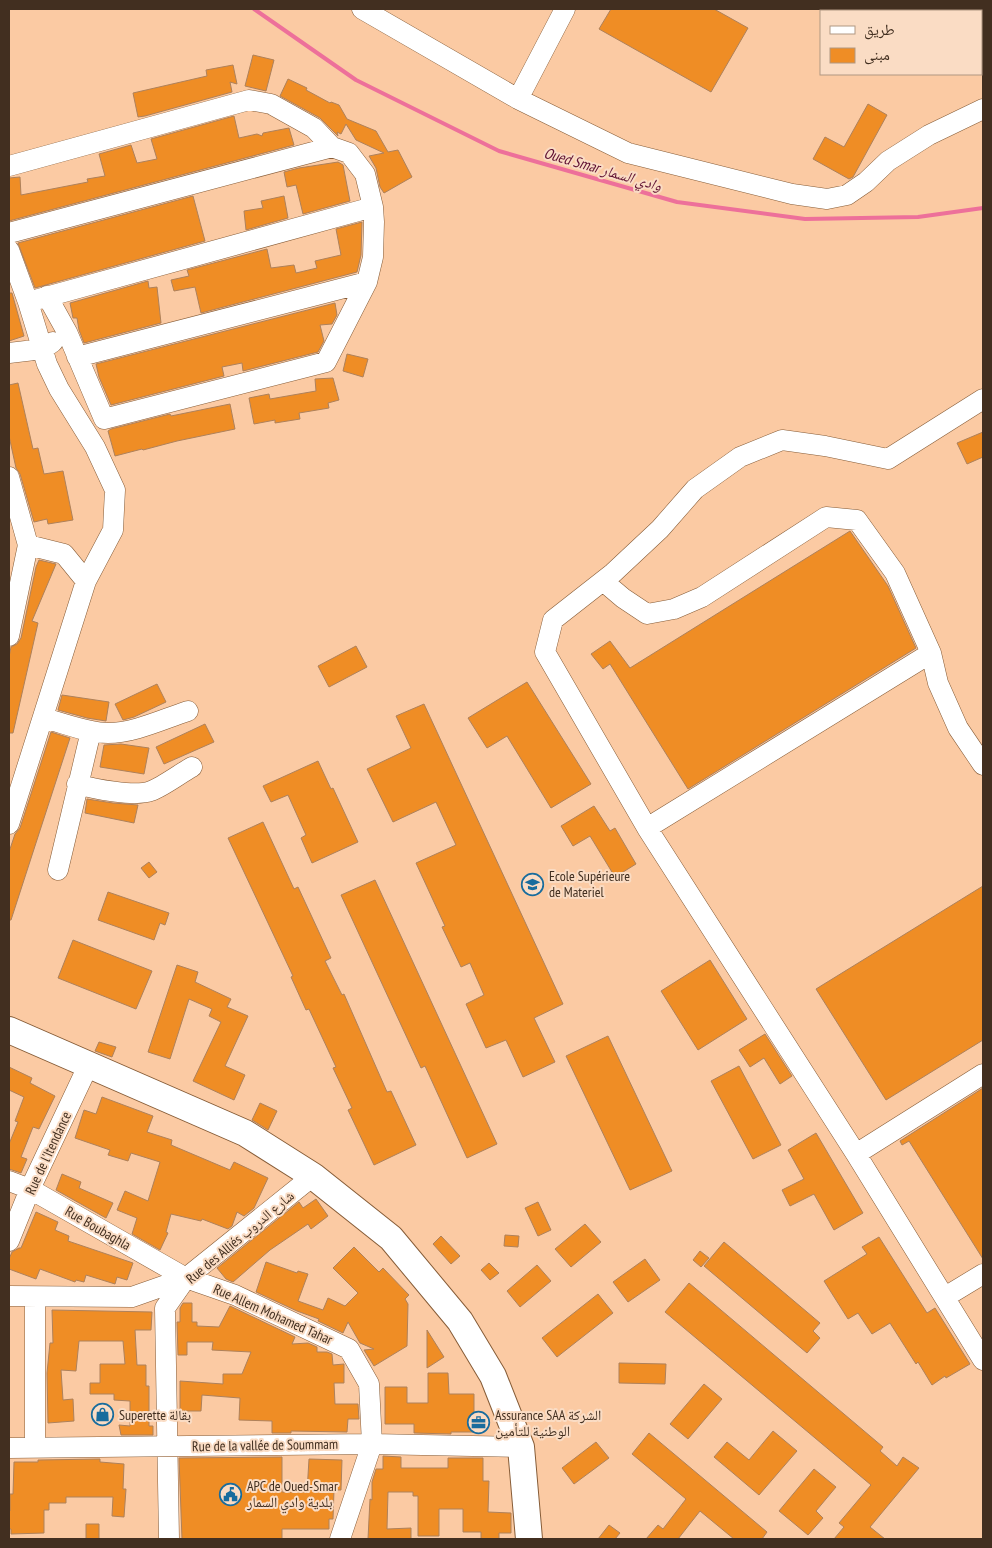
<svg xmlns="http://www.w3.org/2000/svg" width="992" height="1548" font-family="'PT Sans Narrow','Noto Naskh Arabic',sans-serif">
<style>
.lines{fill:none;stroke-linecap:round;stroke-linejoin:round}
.stream{stroke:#ed709a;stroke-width:4}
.building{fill:#ef8d25;stroke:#ae815b}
.minor-casing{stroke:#865c37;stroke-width:21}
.major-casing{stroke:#865c37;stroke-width:28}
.minor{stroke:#fff;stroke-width:20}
.major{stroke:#fff;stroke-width:26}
.labels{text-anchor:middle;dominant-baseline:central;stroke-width:4;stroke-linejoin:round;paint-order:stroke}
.poi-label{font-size:14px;fill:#422f20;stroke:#fadcc4;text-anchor:start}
.street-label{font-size:14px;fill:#422f20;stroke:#fadcc4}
.water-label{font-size:15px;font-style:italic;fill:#5e0f31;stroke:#fadcc4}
</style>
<rect width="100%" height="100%" fill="#fbcaa3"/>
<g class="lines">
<path class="stream" d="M254,9L356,80L499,151L677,202L805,219L918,217L983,208"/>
</g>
<path class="building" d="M611,9H714L748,28L711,92L599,29Z
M253,55L274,60L266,91L245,86Z
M233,65L237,84L230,82L232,92L145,116L138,117L133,93L207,76L206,70Z
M288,79L307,88L306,90L330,103L331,102L339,105L347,119L376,131L388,152L398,150L412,177L384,193L380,187L376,168L369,156L384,153L356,140L346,124L341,134L337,132L338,136L320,118L280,96Z
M868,104L887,115L853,177L849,179L813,159L825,137L844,147Z
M234,116L239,138L257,134L262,136L263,133L289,128L294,145L9,221V178L20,177L21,195L88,182L87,179L105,176L99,154L131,145L137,163L157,159L151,139Z
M338,162L343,165L350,201L303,214L296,185L287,187L284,172L299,168Z
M193,196L205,241L35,288L18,243Z
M284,196L288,218L246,230L244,211L263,208L261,201Z
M362,222L361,255L357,272L201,313L195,287L174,291L171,280L189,276L187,270L267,249L271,268L294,265L296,273L317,268L315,261L341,255L336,229Z
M148,281L149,288L157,287L161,323L84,343L79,330L77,318H73L70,303Z
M9,293H12L24,336L9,341Z
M335,303L337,315L332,324L320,325L324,341L318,352L243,371L242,363L222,367L224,376L111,405L99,377L96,364Z
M347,354L368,359L363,377L343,371Z
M333,378L339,400L328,403L329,408L299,413L300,419L275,423V420L254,424L249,398L269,394L270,399L316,391L315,379Z
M18,383L33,449L38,448L44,474L63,471L73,520L48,524L47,519L34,522L20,474L16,468L9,436V385Z
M230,404L235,429L177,441L143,450L142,449L115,456L108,431L111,429L170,414L171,416Z
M983,432V457L967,464L957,443Z
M850,531L888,586L916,648L688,789L610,664L603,669L591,654L610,641L630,668Z
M39,560L56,564L32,621L38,623L13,733H9V657L11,647L17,644L21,638L36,567Z
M356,646L367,667L329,687L318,666Z
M527,682L591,784L551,808L507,736L487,748L468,718Z
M157,684L166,702L134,717L123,720L115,704Z
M62,695L109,702L106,721L87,718L58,710Z
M424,704L563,1004L534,1018L555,1062L523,1077L506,1040L486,1048L466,1004L484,995L470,963L461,967L442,927L445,926L416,863L456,845L436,802L393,822L367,769L411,748L396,716Z
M205,724L214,742L164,764L156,747Z
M51,732L70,738L11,920H9V852L15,834L20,828Z
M121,744L149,748L144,774L100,767L104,745Z
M318,761L331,789L333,788L358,842L312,863L301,838L306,835L288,795L271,802L263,786Z
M87,799L113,803L138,805L134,823L85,813Z
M594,806L610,831L615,828L636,864L615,877L590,836L573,846L561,826Z
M263,822L294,889L298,887L331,958L325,961L342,995L344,994L387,1092L391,1091L416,1145L374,1165L348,1110L352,1108L333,1068L336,1067L309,1009L306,1010L291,977L293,976L228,838Z
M149,862L157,872L149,878L141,868Z
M375,880L497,1144L467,1158L425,1066L421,1068L341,895Z
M983,886V1040L886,1100L816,989Z
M108,892L169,913L165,925L160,923L154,940L98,920Z
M73,940L152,971L136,1009L58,978Z
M710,960L747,1019L698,1050L661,991Z
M177,965L198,972L195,982L231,999L227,1007L248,1016L225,1066L245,1075L234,1100L193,1081L221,1022L209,1016L212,1009L189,999L170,1059L148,1052Z
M765,1034L792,1076L780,1084L764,1058L750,1067L739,1050Z
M608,1036L672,1171L630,1190L566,1056Z
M99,1042L116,1047L112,1057L95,1051Z
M739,1066L781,1145L753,1159L711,1081Z
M9,1067L32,1078L30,1083L55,1096L39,1129L33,1127L21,1157L27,1159L21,1173L9,1169V1144L18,1122L15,1121L24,1097L9,1090Z
M983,1088V1259L909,1141L902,1145L900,1141Z
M102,1097L153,1116L147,1132L172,1140L171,1145L230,1170L234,1162L268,1178L254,1208L244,1216L237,1212L232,1226L228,1229L202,1219L201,1221L171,1214L166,1232L168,1233L160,1250L132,1234L137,1218L117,1210L125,1191L148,1201L160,1162L131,1153L128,1161L108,1155L110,1150L75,1138L84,1110L96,1114Z
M260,1103L277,1111L268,1130L252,1120Z
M816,1133L863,1213L834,1230L814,1194L790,1206L782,1190L804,1179L788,1150Z
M62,1174L81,1182L79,1188L113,1203L106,1218L56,1190Z
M316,1199L328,1216L311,1229L308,1224L270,1250L233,1282L226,1279L217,1268L299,1202L303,1208Z
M538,1202L551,1230L538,1236L525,1208Z
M36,1212L58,1222L55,1230L69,1236L68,1241L133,1263L127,1280L117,1277L115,1284L86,1275L84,1282L76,1280L75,1282L40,1269L36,1279L9,1269V1259L12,1252L19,1248H21Z
M585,1224L601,1242L571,1267L555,1249Z
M505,1235L519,1236L518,1247L504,1246Z
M441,1236L460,1256L451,1264L433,1244Z
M879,1237L927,1313L935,1308L970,1364L946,1378L945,1376L932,1385L918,1362L916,1364L890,1323L872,1334L858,1313L848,1319L824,1281L867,1254L862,1247Z
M724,1242L820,1323L813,1331L820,1338L807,1353L704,1266Z
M354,1247L379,1272L383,1268L409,1295L405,1299L408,1304L407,1346L374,1366L364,1350L374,1349L360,1343L348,1322L343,1333L318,1321L319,1319L297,1311L256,1292L266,1262L297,1273L298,1271L308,1274L298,1301L323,1310L328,1298L345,1306L358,1293L333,1268Z
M700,1251L709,1258L701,1267L693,1260Z
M645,1259L660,1280L628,1302L613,1282Z
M489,1263L499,1273L490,1280L481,1270Z
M537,1265L551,1281L520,1307L507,1291Z
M689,1283L883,1447L880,1451L897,1466L903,1457L919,1468L870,1527L885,1539H834L844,1527L839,1523L871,1485L665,1312Z
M598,1294L613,1313L557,1357L542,1338Z
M183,1303H192V1322H197V1326L219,1327L230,1306L295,1337L292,1344L308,1343L317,1347V1352H327L332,1354L333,1365L344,1364V1383H334L335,1404H358L359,1419H348L347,1432L291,1431V1433H272V1421L239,1420L240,1398L202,1395L201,1411H180V1381L223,1384V1374H242L251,1352L212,1350L213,1342H187V1355H178L177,1322H180V1308Z
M52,1310L152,1312L151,1330H135L137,1365H146V1386H149V1426H153V1435H121L119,1425L130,1426V1401L114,1400V1394H90V1383H100V1364H125L123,1341H79L76,1371L61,1370L63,1400L73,1399L74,1421L48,1423L47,1373L50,1343H53Z
M427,1330L444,1357L427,1368Z
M619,1363L666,1364L665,1384L619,1383Z
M428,1373H448L449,1394H474V1432H451V1434L414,1433V1424H385V1387H407V1403H428Z
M704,1384L722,1399L688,1439L670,1424Z
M773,1431L797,1451L759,1495L714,1457L727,1442L749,1460Z
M649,1433L767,1532L762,1539H734L700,1511L678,1539H646L658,1525L663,1529L686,1499L632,1454Z
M596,1442L609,1458L574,1484L562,1468Z
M383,1456L401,1457V1468H448V1458H483V1481H489L488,1512L511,1513V1533H499V1539H481V1532H463V1509H439V1536H418V1496H413V1492H388L387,1529L411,1528V1539H368L370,1499L372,1500V1482L376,1469H383Z
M282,1457V1492H307L309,1459L342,1460L341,1490H334L333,1519H329V1529H282V1539H182L179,1458Z
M100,1459V1462L124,1464L123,1489H126L124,1517L112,1516L113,1497H66V1503H49V1510H44V1533L11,1534V1529H9V1511H10V1494H13L14,1462H38V1460Z
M814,1469L836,1487L816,1511L823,1518L808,1535L779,1511Z
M86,1524H99V1539H86Z
M609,1525L620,1533L615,1539H598Z"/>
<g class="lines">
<defs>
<path id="minor" d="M362,9L518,99L565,9
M518,99L628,153L792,194L827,199L847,195L866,182L888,161L929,135L983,109
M9,166L249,100L271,104L314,128L332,147L349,153L365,174L373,207L374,222L373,257L367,282L326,362L104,419L67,332L47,296
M9,233L332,147
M9,250L28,302L47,364L59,389L95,447L115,490L113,530L86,581
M35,300L373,207
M9,353L43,349L53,342
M77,357L367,282
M983,399L888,459L825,446L782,440L740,457L695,489L660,529L613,573L553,620L545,652L647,828L856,1154L983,1360
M9,477L28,545L9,636
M603,581L623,598L647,614L674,609L702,597L826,517L857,520L895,573L931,653L938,683L958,728L983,765
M43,718C64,723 87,733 108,733C134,733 163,719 188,711
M77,784C94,789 135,797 151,791C162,787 181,773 192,767
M9,824L86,581L64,554L28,545
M647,828L931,653
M58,870L91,731
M856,1154L983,1074
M9,1181L30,1189L186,1278
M9,1241L30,1189L88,1066
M9,1296L132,1297L186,1278L235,1295L349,1349L369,1384L372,1444L340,1539
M945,1297L983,1274
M9,1448L372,1444L521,1447
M35,1448V1297
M169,1539L165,1308L186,1278L313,1176"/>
<path id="major" d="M9,1030L245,1133L313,1176L391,1238L460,1321L493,1376L521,1447L529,1539"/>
</defs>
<use href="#minor" class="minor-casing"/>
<use href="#major" class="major-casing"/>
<use href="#minor" class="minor"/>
<use href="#major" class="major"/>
</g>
<defs>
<symbol id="university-ring" viewBox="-11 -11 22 22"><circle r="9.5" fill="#fadcc4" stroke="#186c9d" stroke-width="1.5"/><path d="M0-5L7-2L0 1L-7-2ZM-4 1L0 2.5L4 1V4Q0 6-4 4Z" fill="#186c9d"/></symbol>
<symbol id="shop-ring" viewBox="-11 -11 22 22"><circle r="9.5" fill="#fadcc4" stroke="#186c9d" stroke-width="1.5"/><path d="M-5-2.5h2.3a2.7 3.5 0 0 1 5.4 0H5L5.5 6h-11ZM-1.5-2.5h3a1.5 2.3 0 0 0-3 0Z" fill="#186c9d"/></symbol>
<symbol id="office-ring" viewBox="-11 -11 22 22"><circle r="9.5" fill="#fadcc4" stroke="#186c9d" stroke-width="1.5"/><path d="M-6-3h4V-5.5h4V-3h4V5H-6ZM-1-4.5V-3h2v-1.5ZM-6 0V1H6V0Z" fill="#186c9d"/></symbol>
<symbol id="civic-ring" viewBox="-11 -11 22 22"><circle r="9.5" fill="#fadcc4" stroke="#186c9d" stroke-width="1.5"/><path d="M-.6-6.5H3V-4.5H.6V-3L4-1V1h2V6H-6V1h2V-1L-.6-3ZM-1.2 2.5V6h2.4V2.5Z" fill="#186c9d"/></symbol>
</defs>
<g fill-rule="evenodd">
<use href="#university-ring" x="520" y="872" width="25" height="25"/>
<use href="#shop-ring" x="90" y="1402" width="25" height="25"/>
<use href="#office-ring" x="466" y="1410" width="25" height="25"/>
<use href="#civic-ring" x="218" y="1482" width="25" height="25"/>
</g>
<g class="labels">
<g class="poi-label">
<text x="549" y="876">Ecole Supérieure<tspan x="549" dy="16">de Materiel</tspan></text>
<text x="119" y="1415">Superette بقالة</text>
<text x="495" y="1415">Assurance SAA الشركة<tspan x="495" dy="16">الوطنية للتأمين</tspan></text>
<text x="247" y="1486">APC de Oued-Smar<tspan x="247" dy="16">بلدية وادي السمار</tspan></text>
</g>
<g class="street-label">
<text transform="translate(48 1153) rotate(-65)">Rue de l'Itendance</text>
<text transform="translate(98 1228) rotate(30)">Rue Boubaghla</text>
<text transform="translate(240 1237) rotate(-40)">Rue des Alliés شارع الدروب</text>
<text transform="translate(273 1314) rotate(24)">Rue Allem Mohamed Tahar</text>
<text transform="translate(265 1445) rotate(-1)">Rue de la vallée de Soummam</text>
</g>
<g class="water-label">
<text transform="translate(603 169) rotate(16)">Oued Smar وادي السمار</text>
</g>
</g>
<rect width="992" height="1548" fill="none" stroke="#422f20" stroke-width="20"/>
<rect x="820" y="10" width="162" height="65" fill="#fadcc4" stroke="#b09782"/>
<rect x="830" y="26" width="25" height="8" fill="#ffffff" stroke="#b09782"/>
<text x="864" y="35" font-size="15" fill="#422f20">طريق</text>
<rect x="830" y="48" width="25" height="15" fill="#ef8d25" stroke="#b09782"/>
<text x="864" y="60" font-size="15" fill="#422f20">مبنى</text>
</svg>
